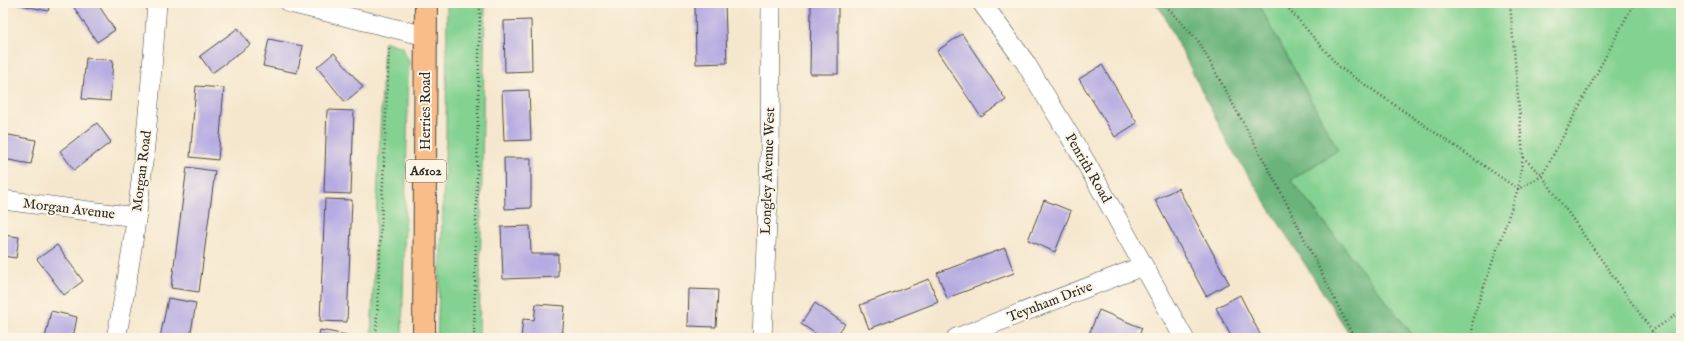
<svg xmlns="http://www.w3.org/2000/svg" width="1684" height="341" font-family="'IM FELL English',serif">
<style>
.green{fill:#83d291;stroke:#577e5e}
.forest{fill:#6ab47b;stroke:#4a7053}
.building{fill:#b5abe2}
.lines{fill:none;stroke-linecap:round;stroke-linejoin:round}
.minor-casing{stroke:#494743;stroke-width:20}
.primary-casing{stroke:#494743;stroke-width:24}
.path{stroke:#494743;stroke-width:2.5;stroke-dasharray:1 3;stroke-linecap:butt}
.minor{stroke:#fff;stroke-width:19}
.primary{stroke:#f8bd89;stroke-width:22}
.labels{text-anchor:middle;dominant-baseline:central;stroke-width:4;stroke-linejoin:round;paint-order:stroke}
.shield{fill:#fcf5e5;stroke:#6a6863;stroke-width:1}
.shield-label{font-size:13px;font-weight:bold;fill:#2b2b2b}
.street-label{font-size:14px;fill:#2b2b2b;stroke:#fcf5e5}
</style>
<rect width="100%" height="100%" fill="#fcf5e5"/>
<filter id="ink" filterUnits="userSpaceOnUse"><feTurbulence type="fractalNoise" baseFrequency=".025" numOctaves="2"/><feDisplacementMap in="SourceGraphic" scale="8" xChannelSelector="R" yChannelSelector="G"/><feConvolveMatrix kernelMatrix="1 2 1 2 8 2 1 2 1" color-interpolation-filters="sRGB"/></filter>
<filter id="wash" filterUnits="userSpaceOnUse"><feTurbulence type="fractalNoise" baseFrequency=".012" numOctaves="4" result="noise"/><feDisplacementMap in="SourceGraphic" scale="16" xChannelSelector="R" yChannelSelector="G"/><feGaussianBlur stdDeviation="0.9" result="paint"/><feColorMatrix in="noise" values="0 0 0 0 0 0 0 0 0 0 0 0 0 0 0 0 0 1.4 0 .05"/><feComposite in="paint" operator="in"/></filter>
<g filter="url(#wash)">
<rect width="100%" height="100%" fill="#f5e7cd"/>
<path class="green" d="M447,3H485L479,338H437L446,135Z
M1258,3H1681V338H1415L1291,180L1338,150Z
M384,41L402,47L409,61L402,338H371Z"/>
<path class="forest" d="M1155,3H1258L1338,150L1291,180L1415,338H1352L1229,145L1163,13Z"/>
<g id="blocks">
<path class="building" d="M12,3H50L48,11Z
M77,3H97L115,30L97,42L73,6Z
M508,3H535V5H508Z
M695,3H725L727,63L696,64Z
M811,3H838V74H810Z
M531,20L532,71L505,72L504,21Z
M238,28L250,45L212,73L200,56Z
M962,34L1006,100L981,117L937,51Z
M269,39L303,46L297,73L263,66Z
M334,53L363,87L345,102L317,67Z
M86,58L113,60L110,101L82,99Z
M1102,65L1137,123L1115,137L1079,79Z
M196,86L224,88L218,160L190,157Z
M529,90L531,140L504,141L502,91Z
M327,110L354,111L351,194L324,193Z
M97,123L111,142L74,170L60,151Z
M3,134L36,140L31,164L3,159Z
M504,158H531V208L505,209Z
M187,167L215,171L199,292L171,288Z
M1178,188L1229,283L1206,296L1155,200Z
M325,199L352,200L347,322L320,321Z
M1044,200L1071,211L1055,252L1028,240Z
M530,226L531,254H558V277L503,279L501,227Z
M3,235L19,237L16,258L3,256Z
M57,245L83,281L64,295L37,259Z
M1005,248L1014,273L947,298L937,273Z
M929,279L938,302L869,329L860,305Z
M689,289L718,290L716,327L688,326Z
M1240,295L1262,338H1232L1216,308Z
M168,298L196,303L190,338H160Z
M815,303L845,324L835,338H822L801,324Z
M536,304L565,306L562,338H521L523,319L534,320Z
M1099,310L1142,328L1138,338H1097L1089,334Z
M51,311L77,317L73,338H45Z
M320,330L347,335L346,338H318Z"/>
</g>
</g>
<g filter="url(#ink)">
<use href="#blocks" fill-opacity="0" stroke="#494743" stroke-width="1"/>
<g class="lines">
<defs>
<path id="minor" d="M290,3L426,36
M982,3L1025,62L1085,161L1184,338
M3,200L136,217
M116,338C139,228 149,115 157,3
M762,338L770,153L771,3
M956,338L1143,266"/>
<path id="primary" d="M424,338L426,3"/>
</defs>
<use href="#minor" class="minor-casing"/>
<use href="#primary" class="primary-casing"/>
<path class="path" d="M1163,3L1199,42L1281,192L1354,338
M1284,3L1339,67L1518,189L1542,176L1634,3
M1523,157L1542,176L1657,338
M376,338L389,49
M474,338L480,3
M1472,338L1473,318L1518,189L1523,156L1510,3
M1646,338L1653,330L1681,312"/>
<use href="#minor" class="minor"/>
<use href="#primary" class="primary"/>
</g>
</g>
<g class="labels">
<rect class="shield" x="406" y="160" width="40" height="22" rx="3"/>
<g class="shield-label">
<text x="426" y="171">A6102</text>
</g>
<g class="street-label">
<text transform="translate(426 111) rotate(-90)">Herries Road</text>
<text transform="translate(1088 168) rotate(60)">Penrith Road</text>
<text transform="translate(142 171) rotate(-83)">Morgan Road</text>
<text transform="translate(768 171) rotate(-88)">Longley Avenue West</text>
<text transform="translate(69 209) rotate(7)">Morgan Avenue</text>
<text transform="translate(1050 302) rotate(-21)">Teynham Drive</text>
</g>
</g>
<rect width="1684" height="341" fill="none" stroke="#fcf5e5" stroke-width="16"/>
</svg>
